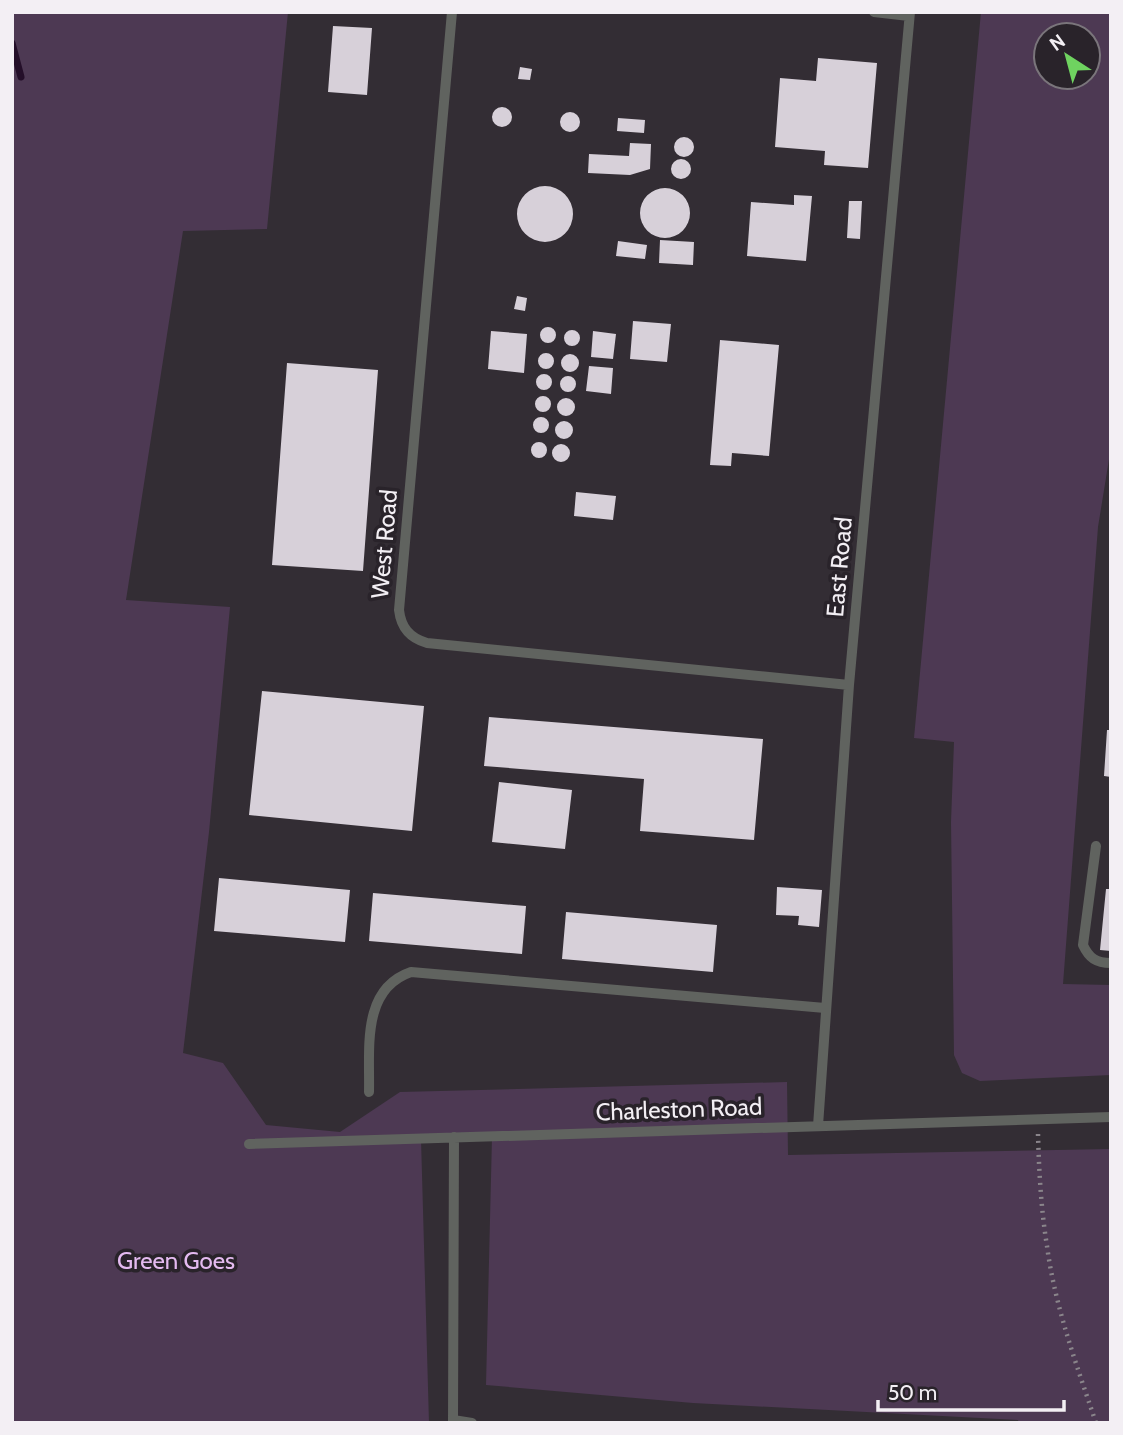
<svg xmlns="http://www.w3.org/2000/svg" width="1123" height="1435" font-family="Cabin,sans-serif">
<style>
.green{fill:#4d3953;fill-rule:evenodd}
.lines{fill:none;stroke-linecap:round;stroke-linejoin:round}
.stream{stroke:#240f29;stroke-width:7}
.building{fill:#d7d0d9}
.path{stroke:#8a858b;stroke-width:4.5;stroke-dasharray:2 5;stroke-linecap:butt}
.service{stroke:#60635f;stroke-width:10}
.labels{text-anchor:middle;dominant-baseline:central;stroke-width:7;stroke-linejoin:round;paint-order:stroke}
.street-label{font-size:24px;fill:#f3eff4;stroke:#29232a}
.park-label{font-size:24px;fill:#e4baf0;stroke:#29232a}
</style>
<rect width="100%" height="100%" fill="#332d34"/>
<path class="green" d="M12,12H288L267,229L183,231L126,600L230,607L209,832L183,1053L223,1063L266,1125L340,1132L400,1092L787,1082L788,1155L1111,1149V1423H1019L1018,1420L693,1403L486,1385L492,1137L421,1139L429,1423H12Z
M981,12H1111V447L1098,527L1063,984L1111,985V1075L980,1081L962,1073L954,1055L951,822L954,742L914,738ZM1046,35H1088V77H1046Z"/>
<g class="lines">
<path class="stream" d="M12,43L21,77"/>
</g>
<path class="building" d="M333,26L372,28L367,95L328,92Z
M818,58L877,63L868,168L824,165L825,151L775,147L780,78L816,81Z
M520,67L532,69L530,80L518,79Z
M492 117a10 10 0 1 1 20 0a10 10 0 1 1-20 0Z
M560 122a10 10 0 1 1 20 0a10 10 0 1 1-20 0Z
M618,118L645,120L644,133L617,131Z
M674 147a10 10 0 1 1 20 0a10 10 0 1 1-20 0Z
M630,143L651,144L650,169L630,175L588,173L589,154L629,156Z
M671 169a10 10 0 1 1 20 0a10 10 0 1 1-20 0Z
M517 214a28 28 0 1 1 56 0a28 28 0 1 1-56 0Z
M640 213a25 25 0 1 1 50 0a25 25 0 1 1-50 0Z
M794,195L812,196L806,261L747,256L751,202L794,205Z
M849,201H862L860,239L847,238Z
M660,240L694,242L693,265L659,263Z
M618,241L647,245L645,259L616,256Z
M517,296L527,298L525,311L514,309Z
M633,321L671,324L667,362L630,359Z
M540 335a8 8 0 1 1 16 0a8 8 0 1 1-16 0Z
M564 338a8 8 0 1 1 16 0a8 8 0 1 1-16 0Z
M491,331L527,334L524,373L488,369Z
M593,331L616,334L613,359L591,357Z
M720,340L779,345L769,456L732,453L731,466L710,465Z
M538 361a8 8 0 1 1 16 0a8 8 0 1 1-16 0Z
M561 363a9 9 0 1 1 18 0a9 9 0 1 1-18 0Z
M287,363L378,370L363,571L272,565Z
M589,366L613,368L611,394L586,391Z
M536 382a8 8 0 1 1 16 0a8 8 0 1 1-16 0Z
M560 384a8 8 0 1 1 16 0a8 8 0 1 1-16 0Z
M535 404a8 8 0 1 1 16 0a8 8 0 1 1-16 0Z
M557 407a9 9 0 1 1 18 0a9 9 0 1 1-18 0Z
M533 425a8 8 0 1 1 16 0a8 8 0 1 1-16 0Z
M555 430a9 9 0 1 1 18 0a9 9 0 1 1-18 0Z
M531 450a8 8 0 1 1 16 0a8 8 0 1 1-16 0Z
M552 453a9 9 0 1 1 18 0a9 9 0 1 1-18 0Z
M576,492L616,496L613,520L574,516Z
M262,691L424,706L412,831L249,815Z
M489,717L763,739L754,840L640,831L644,779L484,766Z
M1107,730H1111V777L1104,776Z
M499,782L572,790L565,849L492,842Z
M219,878L350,890L345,942L214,931Z
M777,887L822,890L819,927L798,925L799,916L776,915Z
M1106,889H1111V951L1100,950Z
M373,893L526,906L522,954L369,941Z
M566,912L717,925L713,972L562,959Z"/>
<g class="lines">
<path class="path" d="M1038,1134C1039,1171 1041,1209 1047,1246C1055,1307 1077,1366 1096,1423"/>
<path class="service" d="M452,12L399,610C401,627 409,638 427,643L849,685
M874,12L909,16
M1096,846L1083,945C1089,958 1096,963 1111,963
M369,1092C370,1049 361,989 411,972L825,1008
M818,1126L849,685L910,12
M249,1144L1111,1117
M453,1420L472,1423
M453,1423L454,1137"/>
</g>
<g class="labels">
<g class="street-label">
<text transform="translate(384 544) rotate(-85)">West Road</text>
<text transform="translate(839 567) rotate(-85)">East Road</text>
<text transform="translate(679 1109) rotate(-2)">Charleston Road</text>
</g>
<g class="park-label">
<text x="176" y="1260">Green Goes</text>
</g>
</g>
<rect width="1123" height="1435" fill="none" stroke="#f3eff4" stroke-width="28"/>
<g transform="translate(1067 56) rotate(324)"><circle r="33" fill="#29232a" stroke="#7a757b" stroke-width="2"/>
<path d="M0-5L12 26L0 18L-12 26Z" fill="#6fd360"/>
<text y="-10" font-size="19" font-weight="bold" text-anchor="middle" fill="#f3eff4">N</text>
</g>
<path d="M878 1400v10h186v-10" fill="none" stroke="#f3eff4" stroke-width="3.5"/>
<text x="888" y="1400" font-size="21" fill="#f3eff4" stroke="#29232a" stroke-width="5" paint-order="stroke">50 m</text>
</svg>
